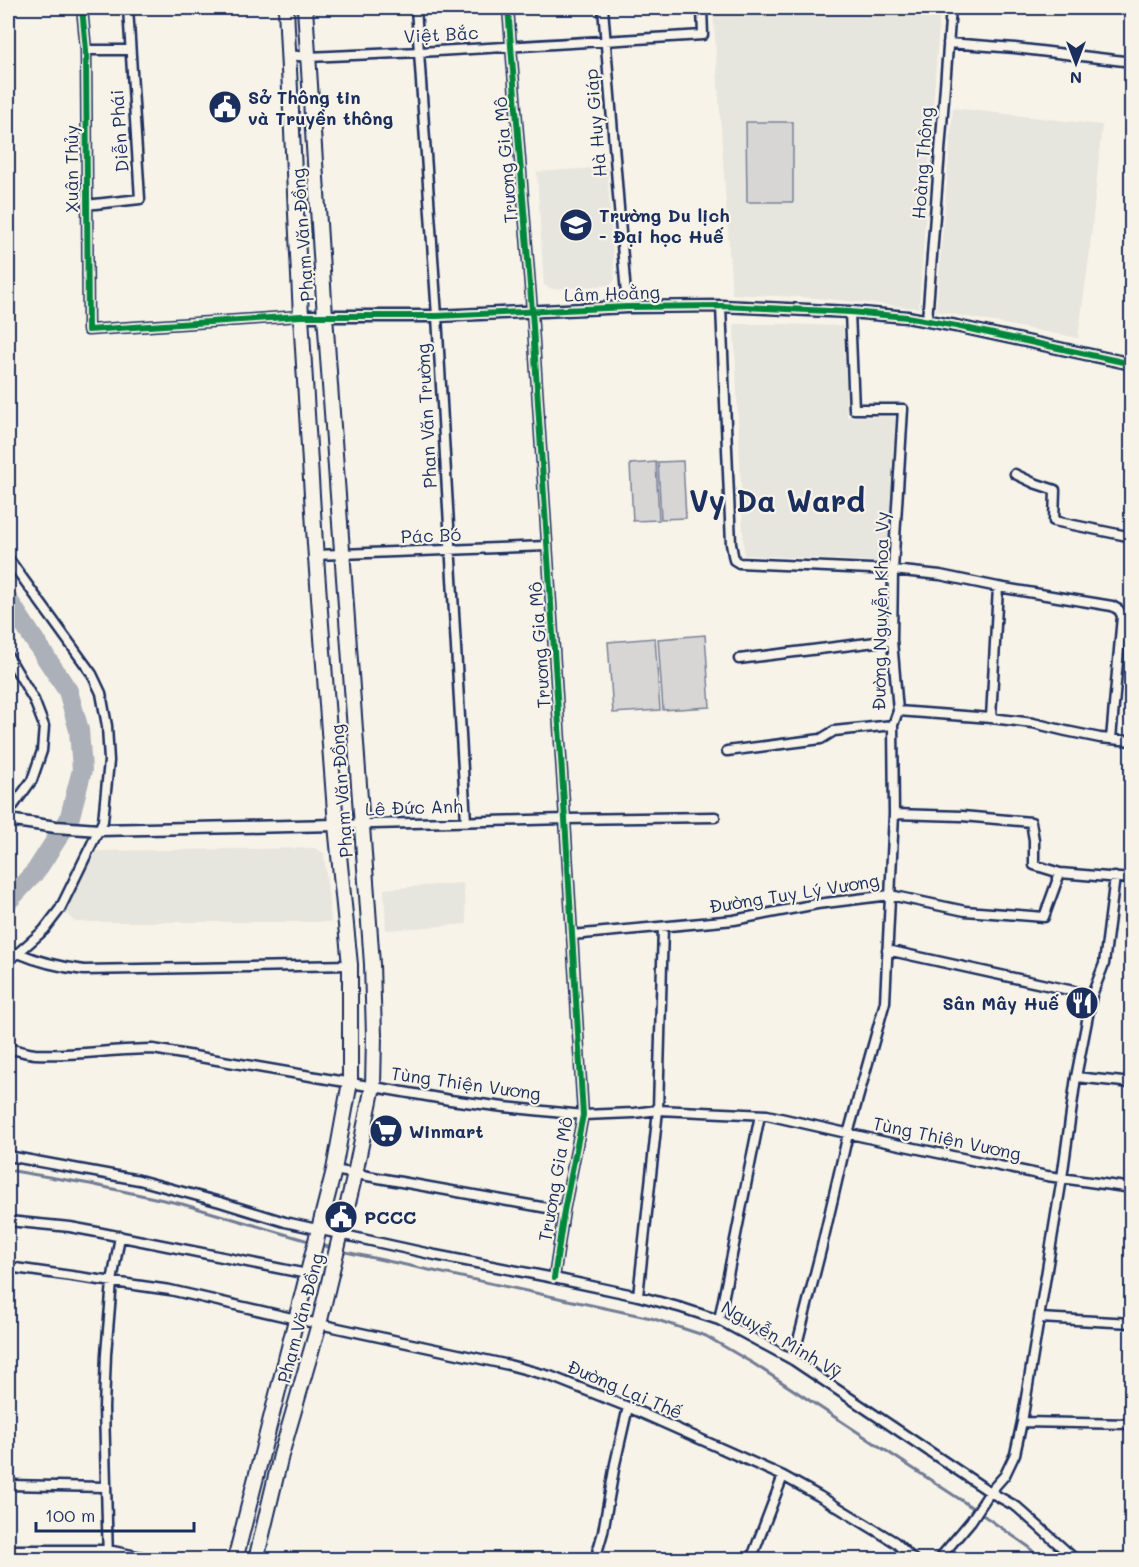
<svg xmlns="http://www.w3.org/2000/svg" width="1139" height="1567" font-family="Mali,sans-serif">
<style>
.built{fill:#e6e5de}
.green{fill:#d7d6d4;stroke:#798299;stroke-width:1.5}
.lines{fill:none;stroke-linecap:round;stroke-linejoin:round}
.stream{stroke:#727c95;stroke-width:3}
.river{stroke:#acb0b9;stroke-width:20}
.minor-casing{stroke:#1b2f5e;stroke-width:13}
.tertiary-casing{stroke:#1b2f5e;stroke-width:15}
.primary-casing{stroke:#1b2f5e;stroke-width:18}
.minor{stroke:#f7f3e8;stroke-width:8}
.tertiary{stroke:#f7f3e8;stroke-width:10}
.primary{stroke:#f7f3e8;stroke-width:14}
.cycleway-casing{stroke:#f7f3e8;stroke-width:10}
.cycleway{stroke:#00873e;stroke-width:6}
.labels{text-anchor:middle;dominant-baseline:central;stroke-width:4.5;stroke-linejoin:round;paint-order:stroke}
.street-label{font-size:18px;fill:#1b2f5e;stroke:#f7f3e8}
.poi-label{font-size:18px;font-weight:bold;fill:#1b2f5e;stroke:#f7f3e8;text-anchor:start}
.town-label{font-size:30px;font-weight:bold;fill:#1b2f5e;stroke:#f7f3e8}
</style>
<rect width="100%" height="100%" fill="#f7f3e8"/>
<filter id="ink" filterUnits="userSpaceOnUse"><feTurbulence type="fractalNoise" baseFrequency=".0167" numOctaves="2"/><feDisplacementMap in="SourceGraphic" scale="12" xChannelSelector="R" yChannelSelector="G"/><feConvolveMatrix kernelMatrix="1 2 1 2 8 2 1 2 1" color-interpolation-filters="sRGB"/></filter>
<g filter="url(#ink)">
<path class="built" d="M713,8H940L919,308L817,298L732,294Z
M953,108L1102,125L1089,258L1078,338L936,311Z
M607,167L615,279L611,285L552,289L544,285L537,172Z
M734,324H779L843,326L847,417H895L887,562L744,555Z
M314,848L324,853L331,922H75L64,911L94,851Z
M463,883L467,924L386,930L384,889Z"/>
<path class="green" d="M746,122H793V202H747Z
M683,461L686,518L661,519L658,462Z
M656,462L659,520L633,521L630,464Z
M705,635L710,707L663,710L658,639Z
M655,638L660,710L613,713L608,642Z"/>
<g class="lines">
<path class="stream" d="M8,1170L90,1184L182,1204L312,1242
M318,1244L332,1248
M341,1251L651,1318L706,1336L754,1364L964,1502L1029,1547L1040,1560"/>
<path class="river" d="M8,600L68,691L79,730L82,770L69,820L36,871L8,901"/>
<defs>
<path id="minor" d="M82,8L86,50L88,330L301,316
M416,8L437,316L466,822
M508,8L532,311L565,819L583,1115L564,1211L554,1278
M603,8L627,307
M948,43L1015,48L1132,62
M86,50H130
M288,55L308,57L420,52L703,35L702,8
M86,205L140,199L128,8
M721,306L731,544L734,560L739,563L893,570L940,575L998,587L1112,606L1119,610L1122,616L1111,739
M927,320L951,8
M1015,474L1034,483L1055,490L1054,521L1132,537
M316,555L547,546
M8,558L92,674L101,693L107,726L109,761L103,821L60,909L44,930L18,953L8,960
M8,656L34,700L44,726L42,751L32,780L8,813
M739,659L892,640
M898,711L991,718L1033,723L1066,731L1100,738L1132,741
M991,718L998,587
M727,751L821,739L834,731L893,725
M894,814L962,816L1031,822L1034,840V865L1060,873L1132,879
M336,825L565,819L715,817
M572,935L734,920L817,904L890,895L965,911L1044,917L1060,873
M887,950L1092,995
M18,953C39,962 60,967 84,970L350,965
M8,1048C16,1050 26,1053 35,1054C74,1056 114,1049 153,1049L450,1100L504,1107L583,1115L634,1113L658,1110L767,1115L886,1142L1047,1176L1132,1188
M1076,1077L1132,1083
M8,1156L139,1180L220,1202L285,1222L435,1255L554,1278L638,1296L682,1308L719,1320L793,1360L990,1492L1017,1507L1076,1560
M334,1170L564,1211
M8,1221L70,1227L97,1232L307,1274
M8,1267L170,1290L296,1319L509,1365L550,1376L628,1407L783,1476L819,1496L895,1542L914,1560
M638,1296L658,1110L663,927
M1039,1318L1132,1323
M719,1320L760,1115
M793,1360L821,1250L848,1134L885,1002L894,814L893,725L898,711L892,640L893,570L903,409H854L850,312
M1022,1422L1132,1424
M8,1485L105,1487
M8,1550H108L156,1560
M108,1560L104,1408L106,1354L112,1282L120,1236
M595,1560L603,1532L615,1464L628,1407
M751,1560L783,1476
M938,1560L971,1521L990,1492L1005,1475L1015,1454L1022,1422L1062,1178L1076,1077L1092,995L1104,964L1115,877"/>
<path id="tertiary" d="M301,316H437L627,307L721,306L850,312L907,317L956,326L1132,364
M8,820L56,827L99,830L336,825"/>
<path id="primary" d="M235,1560L334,1170L350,1082V965L336,825L315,544L301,316L286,8
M256,1560L281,1455L319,1324L355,1174L373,1086L374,1036L372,964L325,316L305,8"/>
</defs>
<use href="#minor" class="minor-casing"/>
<use href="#tertiary" class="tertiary-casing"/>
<use href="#primary" class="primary-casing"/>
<use href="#minor" class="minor"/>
<use href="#tertiary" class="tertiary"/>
<use href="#primary" class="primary"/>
<defs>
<path id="cycleway" d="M82,8L86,50L88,330L301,316H437L627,307L721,306L850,312L907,317L956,326L1132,364
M508,8L532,311L565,819L583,1115L564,1211L554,1278"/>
</defs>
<use href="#cycleway" class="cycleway-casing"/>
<use href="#cycleway" class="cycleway"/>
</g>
</g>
<defs>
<symbol id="civic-disc" viewBox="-11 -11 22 22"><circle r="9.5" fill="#1b2f5e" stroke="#f7f3e8"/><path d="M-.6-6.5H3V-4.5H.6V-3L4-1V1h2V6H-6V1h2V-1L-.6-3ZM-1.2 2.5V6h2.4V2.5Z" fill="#fff"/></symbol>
<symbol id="university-disc" viewBox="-11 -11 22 22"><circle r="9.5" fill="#1b2f5e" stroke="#f7f3e8"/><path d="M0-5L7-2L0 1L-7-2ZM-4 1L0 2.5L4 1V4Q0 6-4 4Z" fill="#fff"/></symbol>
<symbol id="restaurant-disc" viewBox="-11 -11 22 22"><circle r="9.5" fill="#1b2f5e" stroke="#f7f3e8"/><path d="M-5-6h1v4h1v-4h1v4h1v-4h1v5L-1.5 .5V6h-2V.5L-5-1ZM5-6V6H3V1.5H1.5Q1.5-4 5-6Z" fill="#fff"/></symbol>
<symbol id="supermarket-disc" viewBox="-11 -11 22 22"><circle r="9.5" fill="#1b2f5e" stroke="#f7f3e8"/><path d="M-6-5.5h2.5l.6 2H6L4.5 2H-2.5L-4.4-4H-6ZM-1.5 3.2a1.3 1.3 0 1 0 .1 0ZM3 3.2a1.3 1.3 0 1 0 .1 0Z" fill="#fff"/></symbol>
</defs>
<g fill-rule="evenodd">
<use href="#civic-disc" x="206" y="88" width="38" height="38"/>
<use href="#university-disc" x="557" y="206" width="38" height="38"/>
<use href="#restaurant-disc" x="1063" y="984" width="38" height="38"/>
<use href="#supermarket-disc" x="367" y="1112" width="38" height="38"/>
<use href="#civic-disc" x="322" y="1198" width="38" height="38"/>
</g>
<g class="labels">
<g class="street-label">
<text transform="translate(441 34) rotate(-3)">Việt Bắc</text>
<text transform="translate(595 123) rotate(-95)">Hà Huy Giáp</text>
<text transform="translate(119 131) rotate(-94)">Diễn Phái</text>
<text transform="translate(505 160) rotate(-95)">Trương Gia Mô</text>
<text transform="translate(922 163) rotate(-86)">Hoàng Thông</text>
<text transform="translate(71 169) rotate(-90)">Xuân Thủy</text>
<text transform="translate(302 235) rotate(-94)">Phạm Văn Đồng</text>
<text transform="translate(612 293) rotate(-2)">Lâm Hoằng</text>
<text transform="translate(426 416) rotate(-93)">Phan Văn Trường</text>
<text transform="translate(431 535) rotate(-2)">Pác Bó</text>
<text transform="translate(880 611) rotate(-89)">Đường Nguyễn Khoa Vy</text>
<text transform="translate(539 645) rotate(-94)">Trương Gia Mô</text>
<text transform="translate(341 791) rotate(-94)">Phạm Văn Đồng</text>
<text transform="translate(414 807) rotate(-2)">Lê Đức Anh</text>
<text transform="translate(794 893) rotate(-9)">Đường Tuy Lý Vương</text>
<text transform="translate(466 1083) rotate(8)">Tùng Thiện Vương</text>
<text transform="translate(947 1138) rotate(12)">Tùng Thiện Vương</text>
<text transform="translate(555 1179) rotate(-80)">Trương Gia Mô</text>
<text transform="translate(300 1318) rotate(-75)">Phạm Văn Đồng</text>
<text transform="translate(782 1339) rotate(30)">Nguyễn Minh Vỹ</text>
<text transform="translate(625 1389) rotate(23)">Đường Lại Thế</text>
</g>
<g class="poi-label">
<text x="248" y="97">Sở Thông tin<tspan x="248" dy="21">và Truyền thông</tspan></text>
<text x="599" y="215">Trường Du lịch<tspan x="599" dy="21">- Đại học Huế</tspan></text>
<text x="1059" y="1003" text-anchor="end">Sân Mây Huế</text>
<text x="409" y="1131">Winmart</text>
<text x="364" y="1217">PCCC</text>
</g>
<g class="town-label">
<text x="777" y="500">Vy Da Ward</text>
</g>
</g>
<rect width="1139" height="1567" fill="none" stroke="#f7f3e8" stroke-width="30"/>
<rect x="15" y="15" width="1109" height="1537" fill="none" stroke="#1b2f5e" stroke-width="2" filter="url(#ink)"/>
<g transform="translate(1076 63) rotate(180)" stroke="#f7f3e8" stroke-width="4.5" paint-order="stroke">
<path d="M0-4.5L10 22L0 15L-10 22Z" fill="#1b2f5e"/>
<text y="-9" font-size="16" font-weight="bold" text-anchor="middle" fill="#1b2f5e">N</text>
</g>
<path d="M36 1522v9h158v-9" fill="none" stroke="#1b2f5e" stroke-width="3"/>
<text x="45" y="1522" font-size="18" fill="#1b2f5e" stroke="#f7f3e8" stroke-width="4.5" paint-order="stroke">100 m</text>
</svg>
